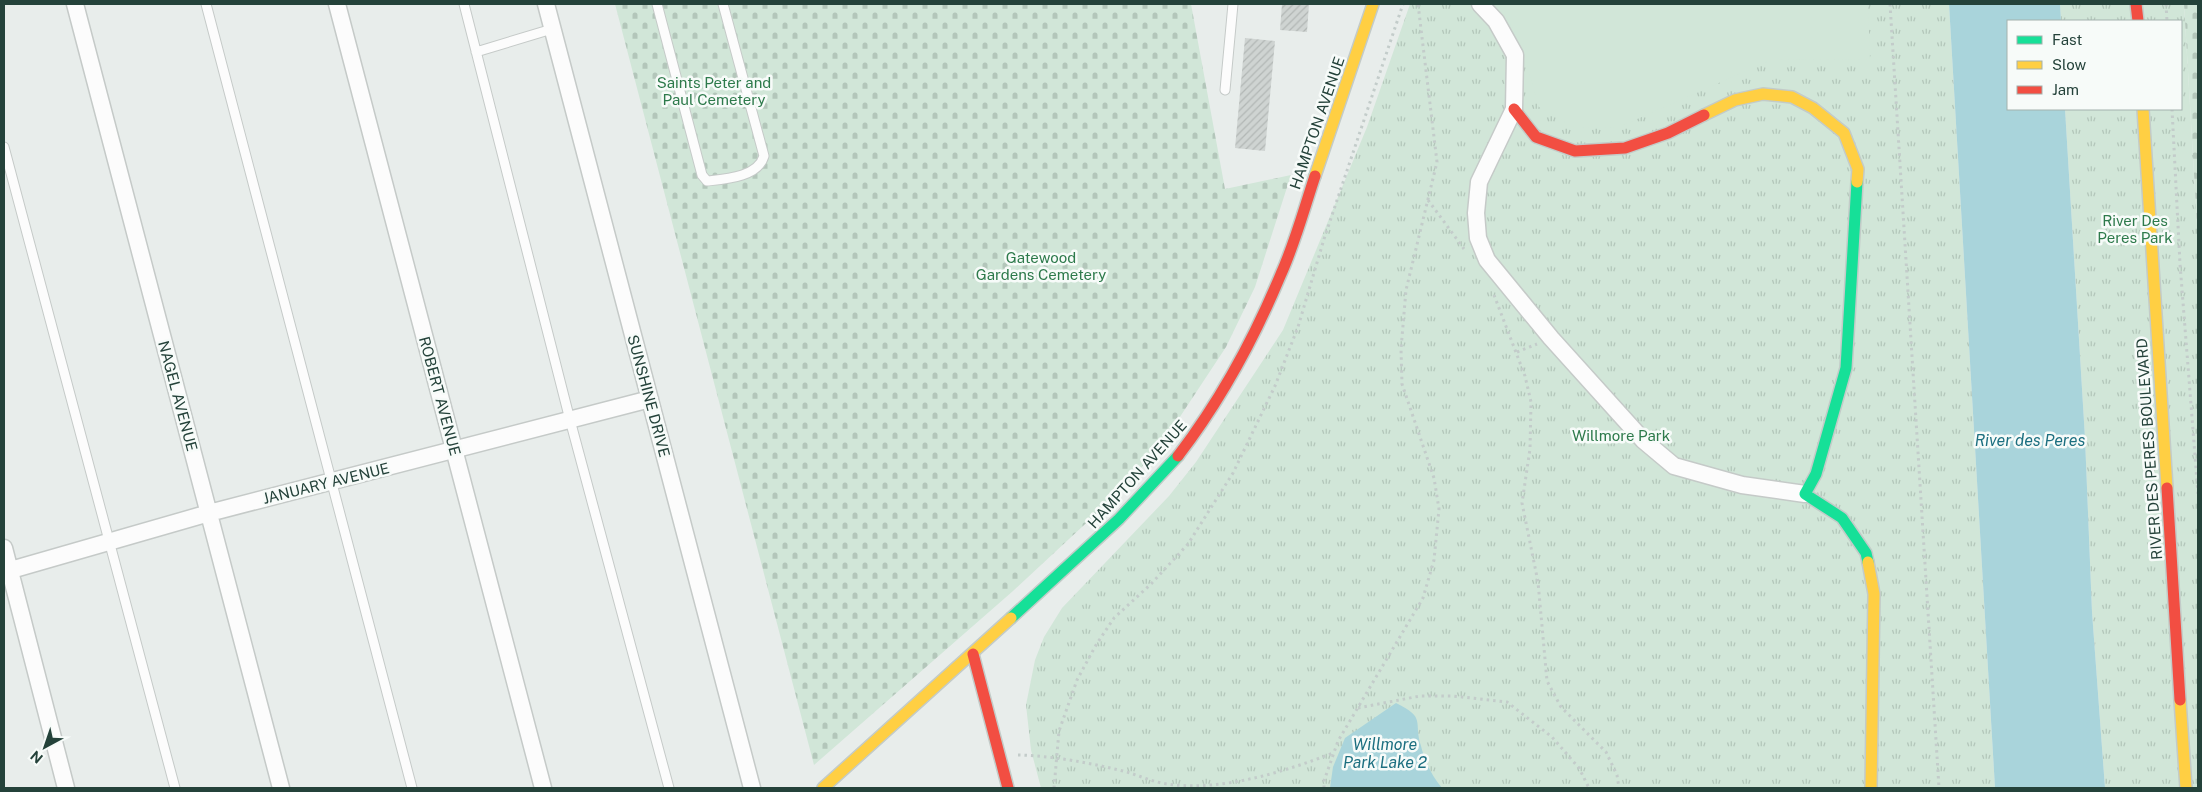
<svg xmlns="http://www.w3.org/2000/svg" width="2202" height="792" font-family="'Public Sans',sans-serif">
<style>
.grass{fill:url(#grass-tufts)}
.cemetery{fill:url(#cemetery-stones)}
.garden{fill:#d1e6d8}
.water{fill:#a9d4db}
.building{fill:url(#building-hatch)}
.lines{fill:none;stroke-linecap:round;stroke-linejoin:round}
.lane-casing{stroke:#c5cac8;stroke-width:11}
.street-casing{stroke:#c5cac8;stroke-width:19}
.fast-casing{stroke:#c3cbc8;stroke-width:14}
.slow-casing{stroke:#c3cbc8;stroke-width:14}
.jam-casing{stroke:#c3cbc8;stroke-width:14}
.path{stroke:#c3ccca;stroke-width:3;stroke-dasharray:2.5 4;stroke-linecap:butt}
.lane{stroke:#fcfcfc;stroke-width:9}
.street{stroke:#fcfcfc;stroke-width:16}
.fast{stroke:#16e098;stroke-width:11}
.slow{stroke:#ffcf43;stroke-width:11}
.jam{stroke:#f24e42;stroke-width:11}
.labels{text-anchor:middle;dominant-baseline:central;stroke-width:5;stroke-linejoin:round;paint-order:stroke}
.park-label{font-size:15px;fill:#2d7a4b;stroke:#f7fbf9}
.street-label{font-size:15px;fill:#24423a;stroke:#f7fbf9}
.water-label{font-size:16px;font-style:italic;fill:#1c6f80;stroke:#f7fbf9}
</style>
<defs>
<pattern id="grass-tufts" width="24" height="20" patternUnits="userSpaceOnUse" patternTransform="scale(1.25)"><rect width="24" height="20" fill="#d1e6d8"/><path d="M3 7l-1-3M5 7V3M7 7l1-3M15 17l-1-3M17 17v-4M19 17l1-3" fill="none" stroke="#b3c6ba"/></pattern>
<pattern id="cemetery-stones" width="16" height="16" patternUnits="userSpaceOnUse" patternTransform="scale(1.25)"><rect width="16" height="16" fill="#d1e6d8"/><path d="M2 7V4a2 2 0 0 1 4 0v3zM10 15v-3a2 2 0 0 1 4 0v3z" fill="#b3c6ba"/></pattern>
<pattern id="building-hatch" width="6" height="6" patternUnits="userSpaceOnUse" patternTransform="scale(1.25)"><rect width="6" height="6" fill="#cfd4d2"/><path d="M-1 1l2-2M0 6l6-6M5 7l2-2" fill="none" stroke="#b2b7b5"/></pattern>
</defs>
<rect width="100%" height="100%" fill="#e8edeb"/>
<path class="grass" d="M1410,4H1949L1995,788H1041L1031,750L1026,705L1035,660L1044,637L1062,608L1169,496L1196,462L1283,330L1367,127Z
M2060,4H2184L2198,241V788H2105L2092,612L2085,438L2065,109H2181V21H2061Z"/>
<path class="cemetery" d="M615,4H1191L1225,189L1291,175L1255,287L1226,347L1166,438L1131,480L1097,513L1013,591L814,765Z
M2184,4H2198V241Z"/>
<path class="garden" d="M1496,4H1868L1870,59L1771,60L1619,127L1575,128L1539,107C1528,71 1521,32 1496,4Z"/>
<path class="water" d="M1949,4H2060L2061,21H2008V109H2065L2085,438L2092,612L2105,788H1995Z
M1396,703C1427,718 1413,722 1421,746C1425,762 1432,776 1442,788H1330L1333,767L1345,738Z"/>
<path class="building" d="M1282,4H1309L1307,32L1280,30Z
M1245,38L1275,41L1265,151L1235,148Z"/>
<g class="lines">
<defs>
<path id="lane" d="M206,4L412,788
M464,4L570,420L669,788
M657,4L702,175L707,181C726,179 758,177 764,156L723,4
M476,52L552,29
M1225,90L1233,4
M4,147L175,788"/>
<path id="street" d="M75,4L281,788
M337,4L543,788
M546,4L752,788
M1480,4L1496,21L1515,55L1514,109L1479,182L1476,213L1478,238L1487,260L1551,338L1643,440L1674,466L1742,485L1805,494
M4,548L66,788
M4,572L209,513L650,399"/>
<path id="fast" d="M1857,182L1846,368L1816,474L1805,494L1842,518L1866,553L1868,562
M1011,618L1119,519L1178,456"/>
<path id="slow" d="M2143,109L2167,488
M1704,115L1735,100L1763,94L1792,97L1813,108L1844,133L1858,169L1857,182
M1315,176L1373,4
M1868,562L1874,594L1871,788
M2180,700L2186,788
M823,788L1011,618"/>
<path id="jam" d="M2136,4L2138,21
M1514,109L1536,137L1575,151L1625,148L1668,133L1704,115
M1178,456C1221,400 1254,339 1281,274C1295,243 1304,209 1315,176
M2167,488L2180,700
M973,654L1008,788"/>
</defs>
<use href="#lane" class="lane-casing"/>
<use href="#street" class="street-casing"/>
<use href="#fast" class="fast-casing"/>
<use href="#slow" class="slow-casing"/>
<use href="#jam" class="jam-casing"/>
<path class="path" d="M1890,4L1939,788
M2166,4L2167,21
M2172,109L2180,264L2198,494
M1428,200L1464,249
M1494,295L1525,376L1531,402L1530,449L1522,503L1538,582L1547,681L1561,707L1606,752L1617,775L1619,788
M1517,352L1537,344
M1358,708L1420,696H1453L1507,702L1552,737L1579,768L1589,788
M1018,755C1054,756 1091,763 1127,772C1140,776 1153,782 1167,784C1220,792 1284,772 1333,753
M1054,788L1059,731L1077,680L1096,645L1114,618L1151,584L1188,544L1233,473L1275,386L1298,327L1324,239L1403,4
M1324,788V781L1338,741L1423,598L1434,560L1439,509L1434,478L1402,384L1401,349L1406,290L1437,162L1418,4"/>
<use href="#lane" class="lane"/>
<use href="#street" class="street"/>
<use href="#fast" class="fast"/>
<use href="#slow" class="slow"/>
<use href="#jam" class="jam"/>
</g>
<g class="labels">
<g class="park-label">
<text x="714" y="82">Saints Peter and<tspan x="714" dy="17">Paul Cemetery</tspan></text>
<text x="2135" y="220">River Des<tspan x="2135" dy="17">Peres Park</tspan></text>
<text x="1041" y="257">Gatewood<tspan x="1041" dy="17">Gardens Cemetery</tspan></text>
<text x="1621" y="435">Willmore Park</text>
</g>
<g class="street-label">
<text transform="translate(1317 123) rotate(-71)">HAMPTON AVENUE</text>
<text transform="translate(178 396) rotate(75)">NAGEL AVENUE</text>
<text transform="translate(440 396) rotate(75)">ROBERT AVENUE</text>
<text transform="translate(649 396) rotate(75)">SUNSHINE DRIVE</text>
<text transform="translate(2149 449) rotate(-94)">RIVER DES PERES BOULEVARD</text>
<text transform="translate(1137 474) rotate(-48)">HAMPTON AVENUE</text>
<text transform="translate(326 483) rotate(-14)">JANUARY AVENUE</text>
</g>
<g class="water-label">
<text x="2030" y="440">River des Peres</text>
<text x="1385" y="744">Willmore<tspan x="1385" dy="18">Park Lake 2</tspan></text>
</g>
</g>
<rect width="2202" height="792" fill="none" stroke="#24423a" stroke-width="10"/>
<rect x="2007" y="20" width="175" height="90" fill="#f7fbf9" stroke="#a3b1ad"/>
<rect x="2017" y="36" width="25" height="8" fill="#16e098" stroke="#a3b1ad"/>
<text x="2052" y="45" font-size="15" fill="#24423a">Fast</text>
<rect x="2017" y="61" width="25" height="8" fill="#ffcf43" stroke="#a3b1ad"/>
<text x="2052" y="70" font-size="15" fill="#24423a">Slow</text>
<rect x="2017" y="86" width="25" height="8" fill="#f24e42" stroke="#a3b1ad"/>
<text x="2052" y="95" font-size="15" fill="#24423a">Jam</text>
<g transform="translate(45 747) rotate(220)" stroke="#f7fbf9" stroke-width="4" paint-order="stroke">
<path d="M0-4L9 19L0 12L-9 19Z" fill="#24423a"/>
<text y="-8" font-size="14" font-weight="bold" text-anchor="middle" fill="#24423a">N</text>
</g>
</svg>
